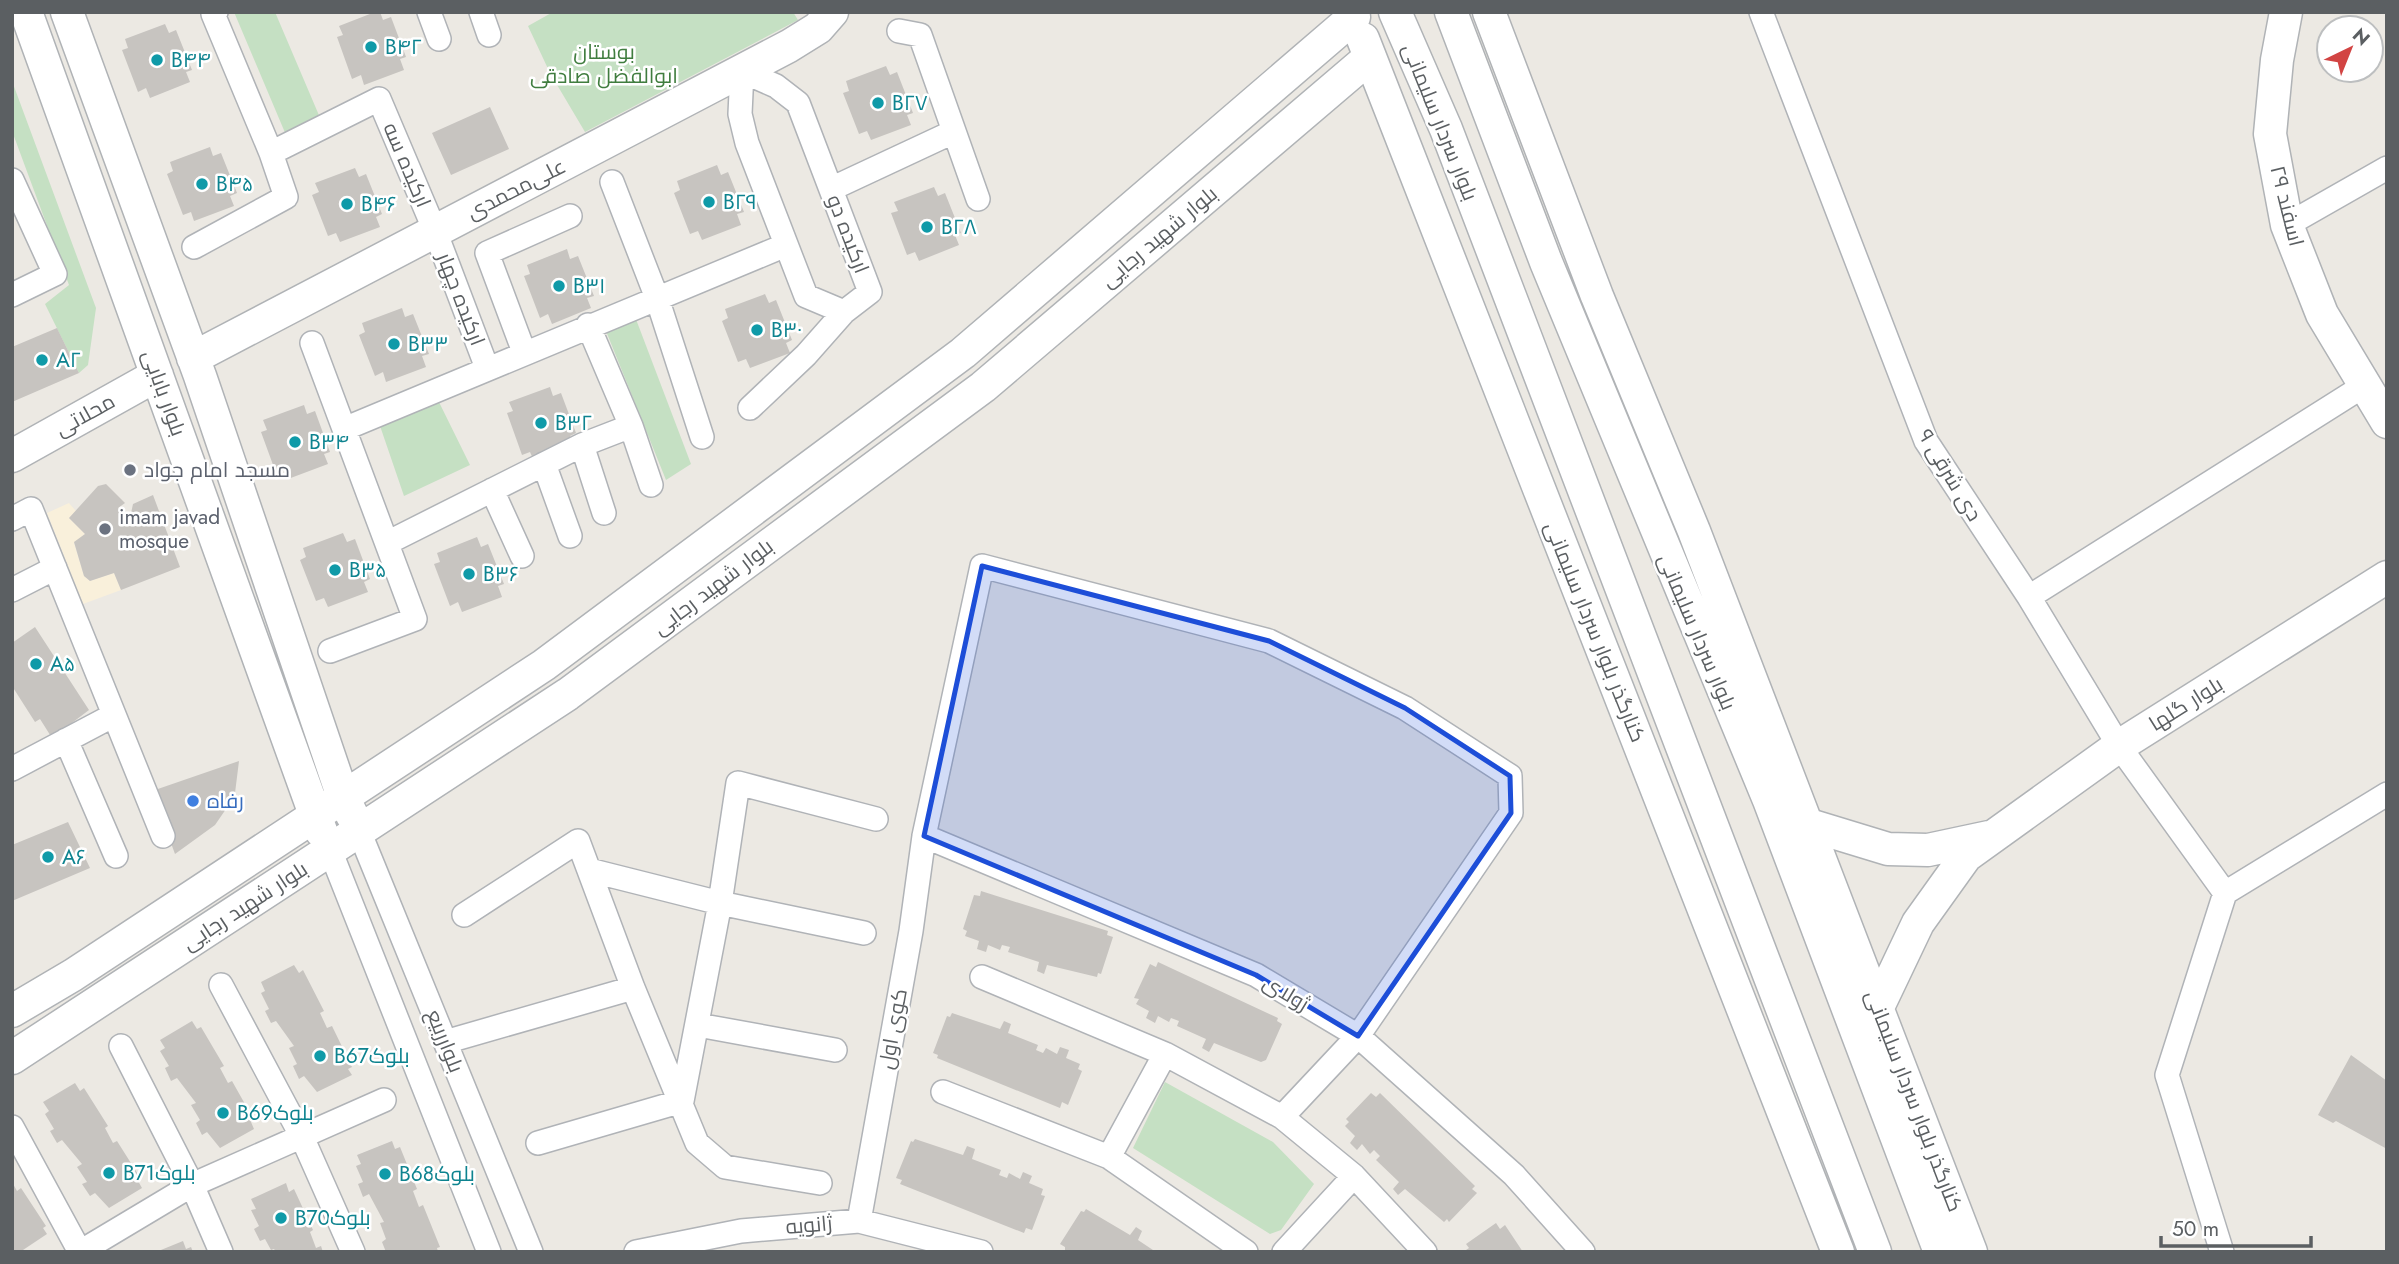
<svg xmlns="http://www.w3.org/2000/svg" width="2399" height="1264" font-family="Jost,Cairo,sans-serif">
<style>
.commercial{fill:#f9f0db}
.green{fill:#c5e0c3}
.building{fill:#c7c4c0}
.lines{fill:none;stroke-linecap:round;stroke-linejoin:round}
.street-casing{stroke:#b0b3b7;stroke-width:26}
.secondary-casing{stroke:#b0b3b6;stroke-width:35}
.street{stroke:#fff;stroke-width:23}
.secondary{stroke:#fff;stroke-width:32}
.marked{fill:#1d4ed8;fill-opacity:0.2;stroke:#1d4ed8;stroke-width:5;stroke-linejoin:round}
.culture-dot{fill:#0f9aa8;stroke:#fff;stroke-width:2.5}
.worship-dot{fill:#6b7280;stroke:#fff;stroke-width:2.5}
.shop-dot{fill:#3f7fe0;stroke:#fff;stroke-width:2.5}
.labels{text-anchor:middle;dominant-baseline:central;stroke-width:5;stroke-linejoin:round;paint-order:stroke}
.culture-label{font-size:21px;fill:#0d838f;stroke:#fff;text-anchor:start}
.park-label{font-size:21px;fill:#407d3f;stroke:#fff}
.street-label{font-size:21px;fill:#5b5f62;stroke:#fff}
.worship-label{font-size:21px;fill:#5b616d;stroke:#fff;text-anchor:start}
.shop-label{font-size:21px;fill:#366cbe;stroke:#fff;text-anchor:start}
</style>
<rect width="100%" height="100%" fill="#ece9e3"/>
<path class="commercial" d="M69,503L76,511L69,518L85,534L74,543L84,576L90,581L114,573L121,590L83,604L47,513Z"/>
<path class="green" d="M234,12H275L321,120L286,135Z
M553,12H793L798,20L585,132L550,73L528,26Z
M12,81L96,308L88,365L79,373L45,304L69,285L12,131Z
M634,314L691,464L666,480L606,331Z
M436,396L470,465L404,496L379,423Z
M1165,1082L1273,1142L1314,1184L1281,1230L1270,1234L1133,1148Z"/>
<path class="building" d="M375,12H380L383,20L391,17L406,57L400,59L404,70L364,85L361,75L352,79L337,37L343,35L339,26Z
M165,24L169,33L176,30L192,70L186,72L190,82L150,98L146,88L138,92L122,50L128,48L125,39Z
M886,66L890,75L897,72L913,113L907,115L911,125L871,140L867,131L859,134L843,93L849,91L846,81Z
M490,107L509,149L451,175L432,133Z
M210,147L213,156L221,153L237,193L230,196L234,206L194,221L191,212L183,215L167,174L173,171L170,162Z
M717,165L721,175L728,172L744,212L737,214L741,225L702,240L698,231L690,234L674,193L680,190L677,181Z
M355,168L359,177L366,174L382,214L376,217L380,227L340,242L336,233L328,236L312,195L319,192L315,183Z
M934,187L938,196L945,193L961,233L955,235L959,245L919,261L915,252L907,255L891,213L898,211L894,202Z
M567,249L570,259L578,256L594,296L587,298L591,308L552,324L548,314L540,318L524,276L530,274L527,265Z
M765,294L769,303L776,300L792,340L786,343L790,353L750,368L746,359L738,362L722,321L728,318L725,309Z
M402,308L405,317L413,314L429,354L422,356L426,367L386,382L383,372L375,376L359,335L365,332L362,323Z
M57,328L79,373L12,402V347Z
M550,387L553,396L561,393L576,433L570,436L574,446L534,461L530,452L522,455L507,413L513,411L509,402Z
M304,405L307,414L315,411L330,452L324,454L328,464L288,479L285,470L276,473L261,432L267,430L263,420Z
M106,484L125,503L118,508L130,518L133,504L153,495L180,567L121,590L114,573L90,581L84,576L74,542L85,534L69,518L98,486Z
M343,533L347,542L355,539L370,579L364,582L368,592L328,607L324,598L316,601L300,560L306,557L303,548Z
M477,537L481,547L488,544L504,584L498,586L502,597L462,612L458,602L450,606L434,564L440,562L437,553Z
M35,627L89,710L52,738L40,719L35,722L12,686V643Z
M239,761L235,793L226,809L215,825L175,854L152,791Z
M68,822L90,868L12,901V845Z
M981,891L1108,931L1107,935L1113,937L1101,974L1098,973L1097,977L1047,965L1044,974L1037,971L1039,962L1008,952L1010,947L1002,945L1000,950L988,945L986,952L977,949L979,941L965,936L967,931L963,929L974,895L980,896Z
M1158,962L1278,1018L1277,1021L1282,1024L1266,1060L1261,1062L1214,1043L1209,1052L1202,1048L1206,1039L1177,1026L1179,1021L1171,1018L1169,1022L1158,1016L1155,1023L1146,1018L1149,1011L1136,1004L1139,999L1134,998L1150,964L1156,967Z
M294,965L299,973L303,970L324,1011L320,1013L327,1028L332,1026L352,1067L348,1069L352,1075L317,1092L304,1076L299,1079L293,1066L297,1064L289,1048L294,1046L276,1021L271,1023L265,1011L269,1009L261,993L265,991L261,982Z
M952,1013L1000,1029L1004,1021L1011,1024L1008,1033L1038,1045L1036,1050L1043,1053L1046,1048L1057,1054L1060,1047L1069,1050L1066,1058L1080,1064L1078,1069L1082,1071L1068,1105L1062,1102L1060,1108L937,1058L938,1055L933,1053L947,1016L950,1017Z
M192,1021L197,1029L201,1027L224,1066L220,1068L228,1083L232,1081L254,1120L251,1122L254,1129L220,1148L207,1132L202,1135L196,1123L200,1120L191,1105L196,1103L177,1078L171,1081L165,1068L169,1066L160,1051L165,1048L160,1040Z
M2351,1055L2387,1081V1149L2336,1121L2333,1123L2318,1115Z
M75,1083L80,1091L84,1088L108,1126L105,1128L113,1143L117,1141L141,1179L138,1181L142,1188L109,1208L95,1193L90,1196L82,1184L87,1182L77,1167L82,1164L62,1140L57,1143L50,1131L54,1129L45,1114L49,1111L43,1102Z
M1371,1093L1376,1097L1380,1093L1475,1186L1472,1189L1477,1193L1449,1222L1447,1219L1444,1222L1405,1189L1398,1195L1393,1189L1399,1182L1376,1160L1380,1156L1374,1150L1370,1154L1362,1144L1357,1150L1350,1143L1355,1136L1345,1126L1349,1122L1346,1119Z
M915,1139L963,1155L967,1146L975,1149L972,1159L1001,1170L999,1175L1007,1178L1009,1173L1020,1179L1023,1172L1032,1176L1029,1183L1043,1189L1041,1195L1045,1196L1032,1230L1026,1228L1024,1233L900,1184L902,1180L896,1178L911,1141L913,1142Z
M392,1141L395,1149L400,1147L417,1189L413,1191L419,1207L423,1205L440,1247L437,1248L438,1252H386L382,1242L386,1239L380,1223L384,1222L369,1194L363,1197L358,1184L363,1182L356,1166L361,1164L357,1155Z
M12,1182L17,1191L21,1188L46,1226L43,1228L47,1234L20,1252H12Z
M286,1183L289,1192L294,1189L313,1230L310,1232L316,1248L321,1246L323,1252H276L274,1249L271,1250L265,1239L260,1241L254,1229L259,1226L251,1210L256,1209L251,1199Z
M1086,1209L1130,1235L1136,1227L1142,1231L1138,1240L1156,1252H1065V1247L1060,1244L1081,1211L1084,1212Z
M1496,1223L1500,1229L1505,1225L1523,1252H1463L1469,1248L1466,1244Z
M183,1241L186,1249L191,1247L193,1252H156Z"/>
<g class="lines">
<defs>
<path id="street" d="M216,12L213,14L271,153L379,99L435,231L487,368
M429,12L439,39
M481,12L489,35
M1761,12L1926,441L2029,597L2119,746L2225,893
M899,31L920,35L978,199
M742,71L776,86L798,103L870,292L844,312L806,296L747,143L740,114Z
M12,180L55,274L12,295
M612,182L657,298L702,437
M831,189L953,132
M2287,225L2387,168
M194,247L286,197L271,153
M588,325L631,426L651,485
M312,343L415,619L330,651
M524,352L487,253L570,216
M750,408L806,355L844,312
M344,429L786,245
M582,445L604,513
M544,464L570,536
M492,490L522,556
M12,519L31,509L163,836
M387,543L582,445L631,426
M12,590L55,568
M2029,597L2365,385
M66,740L116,856
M12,769L114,715
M359,831L531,1252
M924,836L1256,975L1358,1036L1514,1175L1583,1252
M330,850L489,1252
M589,870L720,903L864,933
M464,915L578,841L633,988L697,1143L725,1167L820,1183
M982,977L1165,1054L1282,1117
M221,985L302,1137L353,1252
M698,1025L835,1050
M445,1042L633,988
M121,1046L192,1185L221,1252
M943,1092L1109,1157L1246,1252
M12,1127L80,1252
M538,1143L682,1101L720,903L738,783L876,819
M1109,1157L1165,1054
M859,1221L911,931L924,836L982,566L1269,641L1405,708L1510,776L1511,813L1358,1036L1282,1117L1354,1176L1425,1252
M80,1252L192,1185L384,1100
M636,1252L741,1231L859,1221L981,1252
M1284,1252L1354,1176
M2222,1252L2167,1075L2225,893L2387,794"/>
<path id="secondary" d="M26,12L321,831
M67,12L200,376L343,797L352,815
M1395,12L1446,129L1875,1252
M1451,12L1546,262L1769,800L1940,1252
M1489,12L1597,296L1694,531L1971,1252
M2286,12L2277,60L2270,134L2287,225L2322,314L2387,422
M1363,39L1838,1252
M193,358L789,46L818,28L832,12
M12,456L157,375
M1806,824L1888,849L1928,850L1989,837
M1878,1007L1918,923L1966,856L2119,746L2387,577
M12,1011L73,975L544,665L963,353L1354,17
M12,1058L568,694L983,387L1370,57"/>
</defs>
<use href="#street" class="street-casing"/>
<use href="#secondary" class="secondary-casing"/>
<use href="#street" class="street"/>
<use href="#secondary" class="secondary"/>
</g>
<path class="marked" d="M982,566L1269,641L1405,708L1510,776L1511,813L1358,1036L1256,975L924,836Z"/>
<g class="culture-dot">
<circle cx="371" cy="47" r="7"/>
<circle cx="157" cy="60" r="7"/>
<circle cx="878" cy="103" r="7"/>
<circle cx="202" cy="184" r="7"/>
<circle cx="709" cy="202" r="7"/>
<circle cx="347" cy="204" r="7"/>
<circle cx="927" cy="227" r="7"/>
<circle cx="559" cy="286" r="7"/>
<circle cx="757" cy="330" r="7"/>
<circle cx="394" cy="344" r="7"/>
<circle cx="42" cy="360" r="7"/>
<circle cx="541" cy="423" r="7"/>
<circle cx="295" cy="442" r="7"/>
<circle cx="335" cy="570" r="7"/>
<circle cx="469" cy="574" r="7"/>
<circle cx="36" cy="664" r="7"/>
<circle cx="48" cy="857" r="7"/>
<circle cx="320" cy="1056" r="7"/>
<circle cx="223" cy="1113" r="7"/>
<circle cx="109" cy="1173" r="7"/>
<circle cx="385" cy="1174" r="7"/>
<circle cx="281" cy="1218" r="7"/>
</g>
<g class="worship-dot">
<circle cx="130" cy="470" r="7"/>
<circle cx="105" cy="529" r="7"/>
</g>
<circle class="shop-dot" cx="193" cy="801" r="7"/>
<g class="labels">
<g class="culture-label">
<text x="385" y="47">B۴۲</text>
<text x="171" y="60">B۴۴</text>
<text x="892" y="103">B۲۷</text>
<text x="216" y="184">B۴۵</text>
<text x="723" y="202">B۲۹</text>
<text x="361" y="204">B۴۶</text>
<text x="941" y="227">B۲۸</text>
<text x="573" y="286">B۳۱</text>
<text x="771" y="330">B۳۰</text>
<text x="408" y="344">B۳۳</text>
<text x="56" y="360">A۲</text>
<text x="555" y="423">B۳۲</text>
<text x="309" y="442">B۳۴</text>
<text x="349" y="570">B۳۵</text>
<text x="483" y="574">B۳۶</text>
<text x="50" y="664">A۵</text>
<text x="62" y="857">A۶</text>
<text x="334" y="1056">B67بلوک</text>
<text x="237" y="1113">B69بلوک</text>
<text x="123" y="1173">B71بلوک</text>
<text x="399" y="1174">B68بلوک</text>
<text x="295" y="1218">B70بلوک</text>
</g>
<g class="park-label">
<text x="604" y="52">بوستان<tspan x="604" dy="24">ابوالفضل صادقی</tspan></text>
</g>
<g class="street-label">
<text transform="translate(1440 122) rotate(68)">بلوار سردار سلیمانی</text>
<text transform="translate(407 165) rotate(67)">ارکیده سه</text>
<text transform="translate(516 189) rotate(-27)">علی‌محمدی</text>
<text transform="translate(2287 206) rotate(76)">۲۹ اسفند</text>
<text transform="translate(848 234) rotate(69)">ارکیده دو</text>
<text transform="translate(1159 237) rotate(-40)">بلوار شهید رجایی</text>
<text transform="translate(461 299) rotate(69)">ارکیده چهار</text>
<text transform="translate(164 393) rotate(70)">بلوار بابایی</text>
<text transform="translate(85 415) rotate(-29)">محلاتی</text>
<text transform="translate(1950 475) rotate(59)">۹ دی شرقی</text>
<text transform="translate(713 587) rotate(-37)">بلوار شهید رجایی</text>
<text transform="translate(1595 632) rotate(68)">کنارگذر بلوار سردار سلیمانی</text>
<text transform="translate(1697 632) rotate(67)">بلوار سردار سلیمانی</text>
<text transform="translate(2186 704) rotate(-32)">بلوار گلها</text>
<text transform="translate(245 906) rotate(-33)">بلوار شهید رجایی</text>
<text transform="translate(1286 993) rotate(31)">ژولای</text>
<text transform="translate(893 1029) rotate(-80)">کوی اول</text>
<text transform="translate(445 1041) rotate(68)">بلوارربیع</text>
<text transform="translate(1914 1101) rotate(69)">کنارگذر بلوار سردار سلیمانی</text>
<text transform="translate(809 1225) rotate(-5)">ژانویه</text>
</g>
<g class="worship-label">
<text x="144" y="470">مسجد امام جواد</text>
<text x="119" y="517">imam javad<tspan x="119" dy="24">mosque</tspan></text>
</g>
<g class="shop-label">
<text x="207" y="801">رفاه</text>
</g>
</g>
<rect width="2399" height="1264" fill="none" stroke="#5b5f62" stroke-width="28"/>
<g transform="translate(2350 49) rotate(43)"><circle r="33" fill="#ffffff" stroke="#bdbfc0" stroke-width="2"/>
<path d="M0-5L12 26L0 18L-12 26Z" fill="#d24443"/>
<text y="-10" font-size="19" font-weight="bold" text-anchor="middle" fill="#5b5f62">N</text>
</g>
<path d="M2161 1236v10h150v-10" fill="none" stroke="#5b5f62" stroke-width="3.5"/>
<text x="2172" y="1236" font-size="21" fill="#5b5f62" stroke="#ffffff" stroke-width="5" paint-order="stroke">50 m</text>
</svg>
